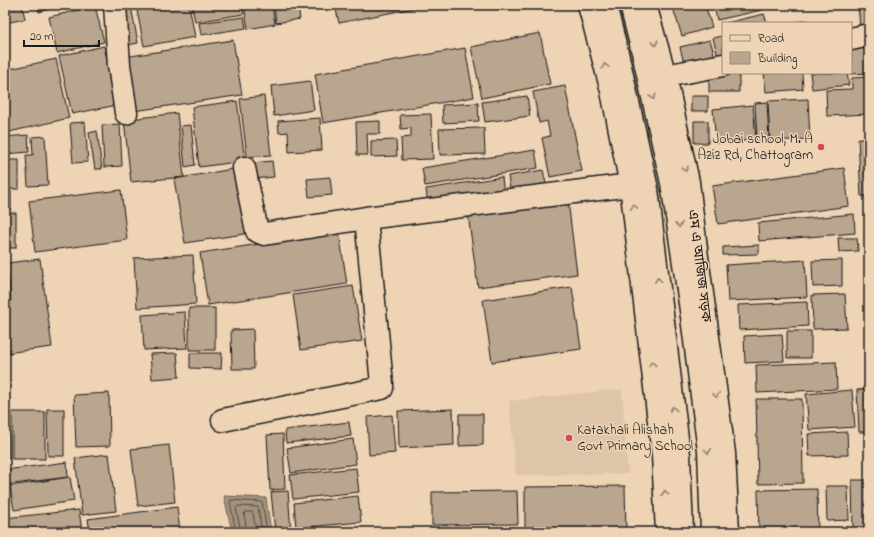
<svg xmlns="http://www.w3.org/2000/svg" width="874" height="537" font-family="'Indie Flower','Noto Sans Bengali',sans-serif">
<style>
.built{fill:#dec5aa}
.water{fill:#a3927e;stroke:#6d6357}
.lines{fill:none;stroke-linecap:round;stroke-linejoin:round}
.shore{stroke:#524b43;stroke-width:1}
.building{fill:#baa58f;stroke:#1c1c1c}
.minor-casing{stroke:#1c1c1c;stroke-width:25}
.primary-casing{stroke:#1c1c1c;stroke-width:25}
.trunk-casing{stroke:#1c1c1c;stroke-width:25}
.minor{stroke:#eed3b5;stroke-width:22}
.primary{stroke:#eed3b5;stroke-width:22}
.trunk{stroke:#eed3b5;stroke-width:22}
.oneway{stroke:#908170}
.poi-dot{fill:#d1495b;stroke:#eed3b5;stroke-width:1.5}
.labels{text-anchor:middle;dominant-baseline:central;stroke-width:3;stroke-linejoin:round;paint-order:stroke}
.poi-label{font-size:14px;fill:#1c1c1c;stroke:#eed3b5;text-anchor:end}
.street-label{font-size:14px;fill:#1c1c1c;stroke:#eed3b5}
</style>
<rect width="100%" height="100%" fill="#eed3b5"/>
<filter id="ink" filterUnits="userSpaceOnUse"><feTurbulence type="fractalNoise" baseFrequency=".025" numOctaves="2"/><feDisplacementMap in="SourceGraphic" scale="8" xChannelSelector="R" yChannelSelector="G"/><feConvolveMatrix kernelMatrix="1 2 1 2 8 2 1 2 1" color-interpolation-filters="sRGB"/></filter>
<g filter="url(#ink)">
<path class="built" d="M622,389L628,474L516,475L509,401Z"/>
<path class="water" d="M224,496L266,498L271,532H232Z"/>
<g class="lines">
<path class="shore" d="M236,532L230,502L231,500L262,502L267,532
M241,532L236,508L238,506L258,507L262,532
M247,532L244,514L246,512H252L253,513L256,532"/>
</g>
<path class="building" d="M5,5H22L25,19L5,23Z
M37,5H65L39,12Z
M136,5H189L195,37L144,46Z
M192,5H242L244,14L195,22Z
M244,5H272L275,24L248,29Z
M274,5H298L300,19L276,23Z
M335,5H429L339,23Z
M672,5H705L712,27L682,36Z
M714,5H761L762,10L717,20Z
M763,5H782V7L763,8Z
M858,5H869V27L860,28Z
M95,6L104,42L57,53L49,17Z
M131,6L138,43L112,48L105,11Z
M764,14L767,23H726Z
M244,17L246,28L201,35L199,23Z
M807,20V23H792Z
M540,33L550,84L482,98L471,47Z
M723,36V55L718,57L713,38Z
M233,40L242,95L127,112L118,58Z
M710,40L716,60L685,68L680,47Z
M869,45V73L850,74V73H851V46Z
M104,46L117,105L72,114L59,56Z
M465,48L474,97L323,123L315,74Z
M56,59L69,118L5,133V70Z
M709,69L723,73H739V92H709Z
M764,73H802L803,89L766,92Z
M810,73H847L849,85L812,89Z
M868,77L869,114L827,116L826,90L852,89V78Z
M310,81L314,110L274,116L271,86Z
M565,86L582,171L550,177L542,138L550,136L547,121L539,123L533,92Z
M264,96L271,155L247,157L240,99Z
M527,96L530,116L485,122L482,102Z
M691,96H708V111H691Z
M808,99L810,139L770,141L768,101Z
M237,101L245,161L199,167L192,107Z
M767,102L769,139L757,140L755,103Z
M478,103L479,121L443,123L442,105Z
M753,105L756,140L716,143L713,109Z
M177,113L184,177L131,182L124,120Z
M431,114L433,159L402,160L401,138L411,137V128L401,129L400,115Z
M320,118L322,150L289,152L288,132L279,133L278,121Z
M380,121V134H367L368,155H357L356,122Z
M694,121H708V143H694Z
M85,122L88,162L73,163L70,123Z
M120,124L122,166L104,167L102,125Z
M191,125L195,165L185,167L181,126Z
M484,128L485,154L440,155L439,129Z
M97,131L102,169H95L89,133Z
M28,135L29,152L5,154V137Z
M45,136L48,185L28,186L26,155H33L32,137Z
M858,139H869V196H861Z
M396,140L397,156L371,157V141Z
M535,150L538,168L425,186L422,168Z
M9,160H19V189H9Z
M272,161L274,177L253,179L252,163Z
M239,168L250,233L185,243L174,179Z
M844,168L849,206L718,224L712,186Z
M543,170L546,184L510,189L508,176Z
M330,177L332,195L309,197L307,179Z
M502,177L504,195L428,206L426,189Z
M121,190L127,240L35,252L29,201Z
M5,191H11V209H5Z
M568,201L577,274L478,287L468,214Z
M5,213H16V248H5Z
M854,214L855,233L759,241L758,223Z
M339,232L347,284L208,305L200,253Z
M838,238H857L858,251L839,252Z
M759,245V254L723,255V247Z
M193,255L196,304L137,308L134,258Z
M40,259L52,347L5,353V302L11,301L7,263Z
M805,260L807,297L728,301L726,265Z
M842,260V286L813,287L812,261Z
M5,275L8,292H5Z
M353,286L362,341L301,350L293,295Z
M572,287L581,349L492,362L483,300Z
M845,294L847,328L813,329L812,295Z
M807,302L808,326L739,330L738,305Z
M189,308H215V350H189Z
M185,312L187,348L144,350L142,315Z
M253,329L254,369H232L231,330Z
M787,331H811V358H787Z
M782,334L784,361L745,363L744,336Z
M177,353L179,377L152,379L150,354Z
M190,353H222L221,369L190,368Z
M836,362L837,389L757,393L756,365Z
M869,389V432H859L857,390Z
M852,390L855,427L809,430L806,394Z
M109,393L110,446L76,447L74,395Z
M756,399H802L803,483L758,484Z
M47,409H64V456H48Z
M453,409L454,445L399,448L398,411Z
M12,412H45V459H12Z
M5,414H8L9,459H5Z
M459,414H483V445L459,446Z
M392,415L395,453L369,455L367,417Z
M349,422L351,436L286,443L285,430Z
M847,432L848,455L809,456L808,434Z
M283,434L285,489L270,490L267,435Z
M353,439L356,464L291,473L287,448Z
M169,445L175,502L138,506L131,449Z
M109,454L116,511L82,515L75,458Z
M67,462L68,477L5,485V470Z
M356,468L359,492L293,499L290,475Z
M70,477L74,501L14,510L10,486Z
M852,480H869V529H853Z
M625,486L626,532H525V487Z
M826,486H848L849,520L827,521Z
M817,489L818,532H759L758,490Z
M288,491L291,532H275L271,492Z
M517,491L518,524L432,525V492Z
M358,496L361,522L296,528L294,503Z
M177,507L180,532H90L88,519Z
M79,510L82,532H6L5,518Z"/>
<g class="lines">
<defs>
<path id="minor" d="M115,5L119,65L126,113
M851,39L869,35
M665,76L723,65
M244,168L257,231L264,234L366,218L631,185
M223,420L382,388V384L366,218"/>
<path id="primary" d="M589,5L612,91L631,185L663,455L667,532
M645,5L665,76L688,182L697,257L724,453L728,532"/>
<path id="trunk" d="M605,5L618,57L647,189L679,455L682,532
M631,5L643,52L672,183L692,317L709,451L712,532"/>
</defs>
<use href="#minor" class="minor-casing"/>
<use href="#primary" class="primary-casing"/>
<use href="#trunk" class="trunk-casing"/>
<use href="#minor" class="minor"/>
<use href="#primary" class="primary"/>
<use href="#trunk" class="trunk"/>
</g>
<defs><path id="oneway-chevron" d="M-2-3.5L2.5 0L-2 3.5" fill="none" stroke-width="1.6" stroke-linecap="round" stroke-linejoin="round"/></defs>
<g class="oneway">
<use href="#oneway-chevron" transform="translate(655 43) rotate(75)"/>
<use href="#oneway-chevron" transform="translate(605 66) rotate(-105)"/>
<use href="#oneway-chevron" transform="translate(653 97) rotate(77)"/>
<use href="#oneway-chevron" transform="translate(685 169) rotate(78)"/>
<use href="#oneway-chevron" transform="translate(634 207) rotate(-97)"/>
<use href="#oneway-chevron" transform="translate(679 225) rotate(82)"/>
<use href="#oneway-chevron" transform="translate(658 280) rotate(-97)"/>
<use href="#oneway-chevron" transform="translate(652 364) rotate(-97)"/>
<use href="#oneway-chevron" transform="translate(716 395) rotate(82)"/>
<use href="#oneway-chevron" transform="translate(673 409) rotate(-97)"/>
<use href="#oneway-chevron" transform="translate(708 451) rotate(85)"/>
<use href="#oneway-chevron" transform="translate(665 493) rotate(-93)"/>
</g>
</g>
<g class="poi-dot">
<circle cx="821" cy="147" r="4"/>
<circle cx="569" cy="438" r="4"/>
</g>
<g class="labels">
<g class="poi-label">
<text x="813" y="139">Jobai school, M. A<tspan x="813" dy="16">Aziz Rd, Chattogram</tspan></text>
<text x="577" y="430" text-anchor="start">Katakhali Alishah<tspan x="577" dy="16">Govt Primary School</tspan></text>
</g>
<g class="street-label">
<text transform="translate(699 266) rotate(83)">এম এ আজিজ সড়ক</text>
</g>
</g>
<rect width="874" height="537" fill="none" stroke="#eed3b5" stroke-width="20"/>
<rect x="10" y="10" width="854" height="517" fill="none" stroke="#1c1c1c" stroke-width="1.5" filter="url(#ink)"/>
<rect x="722" y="22" width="130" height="52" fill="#eed3b5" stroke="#9a8a78"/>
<rect x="730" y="35" width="20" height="6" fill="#eed3b5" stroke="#9a8a78"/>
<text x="758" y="42" font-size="12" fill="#1c1c1c">Road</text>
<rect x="730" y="52" width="20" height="12" fill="#baa58f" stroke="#9a8a78"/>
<text x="758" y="62" font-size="12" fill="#1c1c1c">Building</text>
<path d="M24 40v6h75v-6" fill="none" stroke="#1c1c1c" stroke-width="2"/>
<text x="30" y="40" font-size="12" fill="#1c1c1c" stroke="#eed3b5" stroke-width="3" paint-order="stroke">20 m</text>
</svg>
